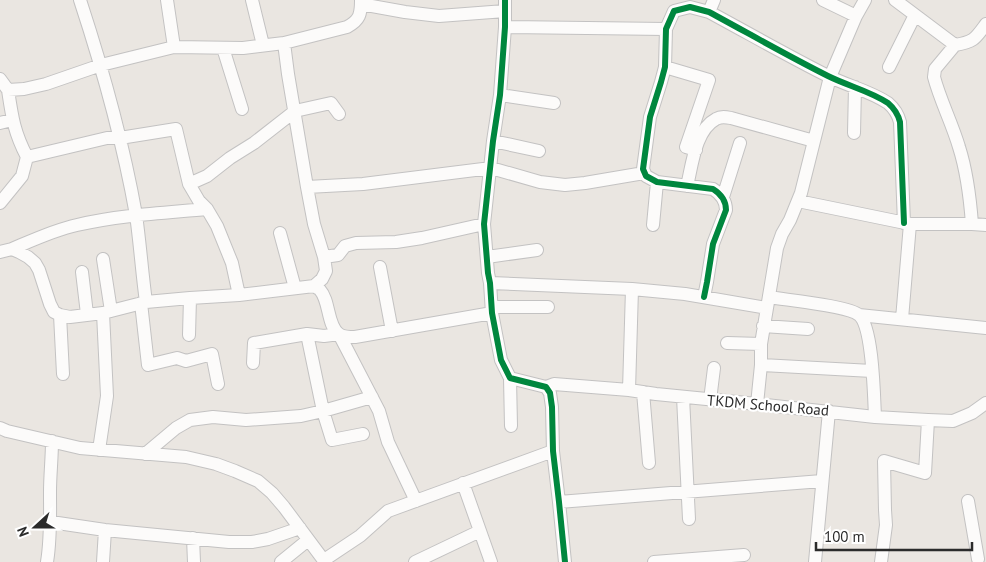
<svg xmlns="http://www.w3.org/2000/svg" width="986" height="562" font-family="'PT Sans',sans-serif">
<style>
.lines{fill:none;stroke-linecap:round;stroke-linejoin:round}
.minor-casing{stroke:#c3c2c2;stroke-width:14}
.minor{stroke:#fcfbfa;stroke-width:12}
.cycleway-casing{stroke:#fff;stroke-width:9}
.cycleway{stroke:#00873e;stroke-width:6}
.labels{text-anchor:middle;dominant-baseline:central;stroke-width:4.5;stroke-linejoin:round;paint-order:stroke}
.street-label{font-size:15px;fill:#2b2b2b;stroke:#fff}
</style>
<rect width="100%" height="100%" fill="#eae6e1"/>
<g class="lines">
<defs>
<path id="minor" d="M80,0C103,70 123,142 136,215C140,243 142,273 146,302
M167,0L174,47
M252,0L263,45
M505,0V27L500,95L493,141L484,224L488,273L490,283L492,313L501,360L510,378L546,387L550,393L552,407L553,451L559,502L565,562
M823,0L856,16
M895,0L955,45C974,42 975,39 986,24
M361,4L405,12L439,16L505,11
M709,12L714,0
M505,27L666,29
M284,43L288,74L307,187L314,224L324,257L326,271L322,279L314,286
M955,45L935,69L934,77C940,100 952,123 959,147C967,172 970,197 972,224
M223,48L242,109
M665,67L709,80L686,147L696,150
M889,67L915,15
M0,79L8,90L24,89L46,84L101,65L174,47L243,48L284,43L347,27C360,20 361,14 361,0
M500,95L554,103
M0,123L12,120
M854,133L855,87
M493,141L539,151
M27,157L107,138H120L176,129L189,184L199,201L207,209L217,226L232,263L239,295
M189,184L207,176L230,158L254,143L295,111L331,103L339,114
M687,186C692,166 695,130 716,119C721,116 726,117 731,118L814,141
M307,187L363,184L491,168L540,182L565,185L585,183L644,173
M723,197L740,143
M798,201L910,224H972L986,225
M0,203L22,176L27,157C14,132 12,117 8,90
M653,225L657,182
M280,233L295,288
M12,249C33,240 54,230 77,225C120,215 164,213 207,209
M0,252L12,249L19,252L28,257L35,263L39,270L50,304L54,312L60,315L70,317L103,313L146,302L190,298L239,295L314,286C314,287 320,289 320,290C330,301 327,326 339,334C343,337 351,337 355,337L492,313
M324,257L338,255L345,246L356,243L396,242L422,238L484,224
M487,257L537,250
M103,259L111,311
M380,267L392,331
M82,272L87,314
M490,283L632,289L685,294L767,308
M704,297L707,282L713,244L726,210C726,200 721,194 713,189L657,182L646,176L643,169L650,117L661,82L665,67L666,29L674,11L690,7L709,12C748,33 788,56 828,76C848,86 870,91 888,103C895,109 898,114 900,122L904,223
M769,297C786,300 849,306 859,315C873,327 874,397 875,417
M141,303L148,365L177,358L186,361L212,354L218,384
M493,307H548
M60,315L63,374
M859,315L986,328
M902,319L910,224
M763,326L808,329
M307,334L323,411L332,440L363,434
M189,335L190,298
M727,343L761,344
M253,363L254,343L307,334L324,336L339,334L379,411L388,442L416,501
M761,365L872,371
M510,378L511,426
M546,387L554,384L629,390L656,394L757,404L875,417L928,420L953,421L972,413L986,403
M629,390L632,289
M643,392L649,463
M683,397L689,519
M710,400L714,368
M757,404L761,365V344L777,248L782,234L790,220L801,193L830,77L856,16L865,0
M0,428L7,431L80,448L186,457L216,464L235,471L258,481L272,493L284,507L325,562
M99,450L107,396L103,313
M145,454L176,428L190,420L213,417L246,420L301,416L323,411L372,397
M463,483L491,562
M968,501L978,559
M559,502L822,481
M51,522L105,530L229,542H252L268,539L300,528
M193,538L194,562
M324,560L360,536L388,511L553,451
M47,562C51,538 50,515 50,492C50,475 52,458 52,441
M103,562L105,530
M281,562L308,540
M415,562L480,531
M654,562L744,555
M815,562L829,411
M881,562L886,525L885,510L884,461L925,473L928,420"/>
</defs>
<use href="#minor" class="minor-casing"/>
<use href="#minor" class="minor"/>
<defs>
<path id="cycleway" d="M505,0V27L500,95L493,141L484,224L488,273L490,283L492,313L501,360L510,378L546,387L550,393L552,407L553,451L559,502L565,562
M704,297L707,282L713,244L726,210C726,200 721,194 713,189L657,182L646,176L643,169L650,117L661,82L665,67L666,29L674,11L690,7L709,12C748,33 788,56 828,76C848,86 870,91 888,103C895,109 898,114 900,122L904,223"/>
</defs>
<use href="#cycleway" class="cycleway-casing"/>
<use href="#cycleway" class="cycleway"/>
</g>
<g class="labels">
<g class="street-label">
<text transform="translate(768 405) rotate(5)">TKDM School Road</text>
</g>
</g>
<g transform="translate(35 527) rotate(249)" stroke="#ffffff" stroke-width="4" paint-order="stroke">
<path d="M0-4L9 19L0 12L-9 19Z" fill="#2b2b2b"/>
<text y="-8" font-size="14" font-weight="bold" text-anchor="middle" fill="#2b2b2b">N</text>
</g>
<path d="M816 542v8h156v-8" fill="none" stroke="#2b2b2b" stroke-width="2.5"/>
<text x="824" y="542" font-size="15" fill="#2b2b2b" stroke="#ffffff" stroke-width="4" paint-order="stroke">100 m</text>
</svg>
